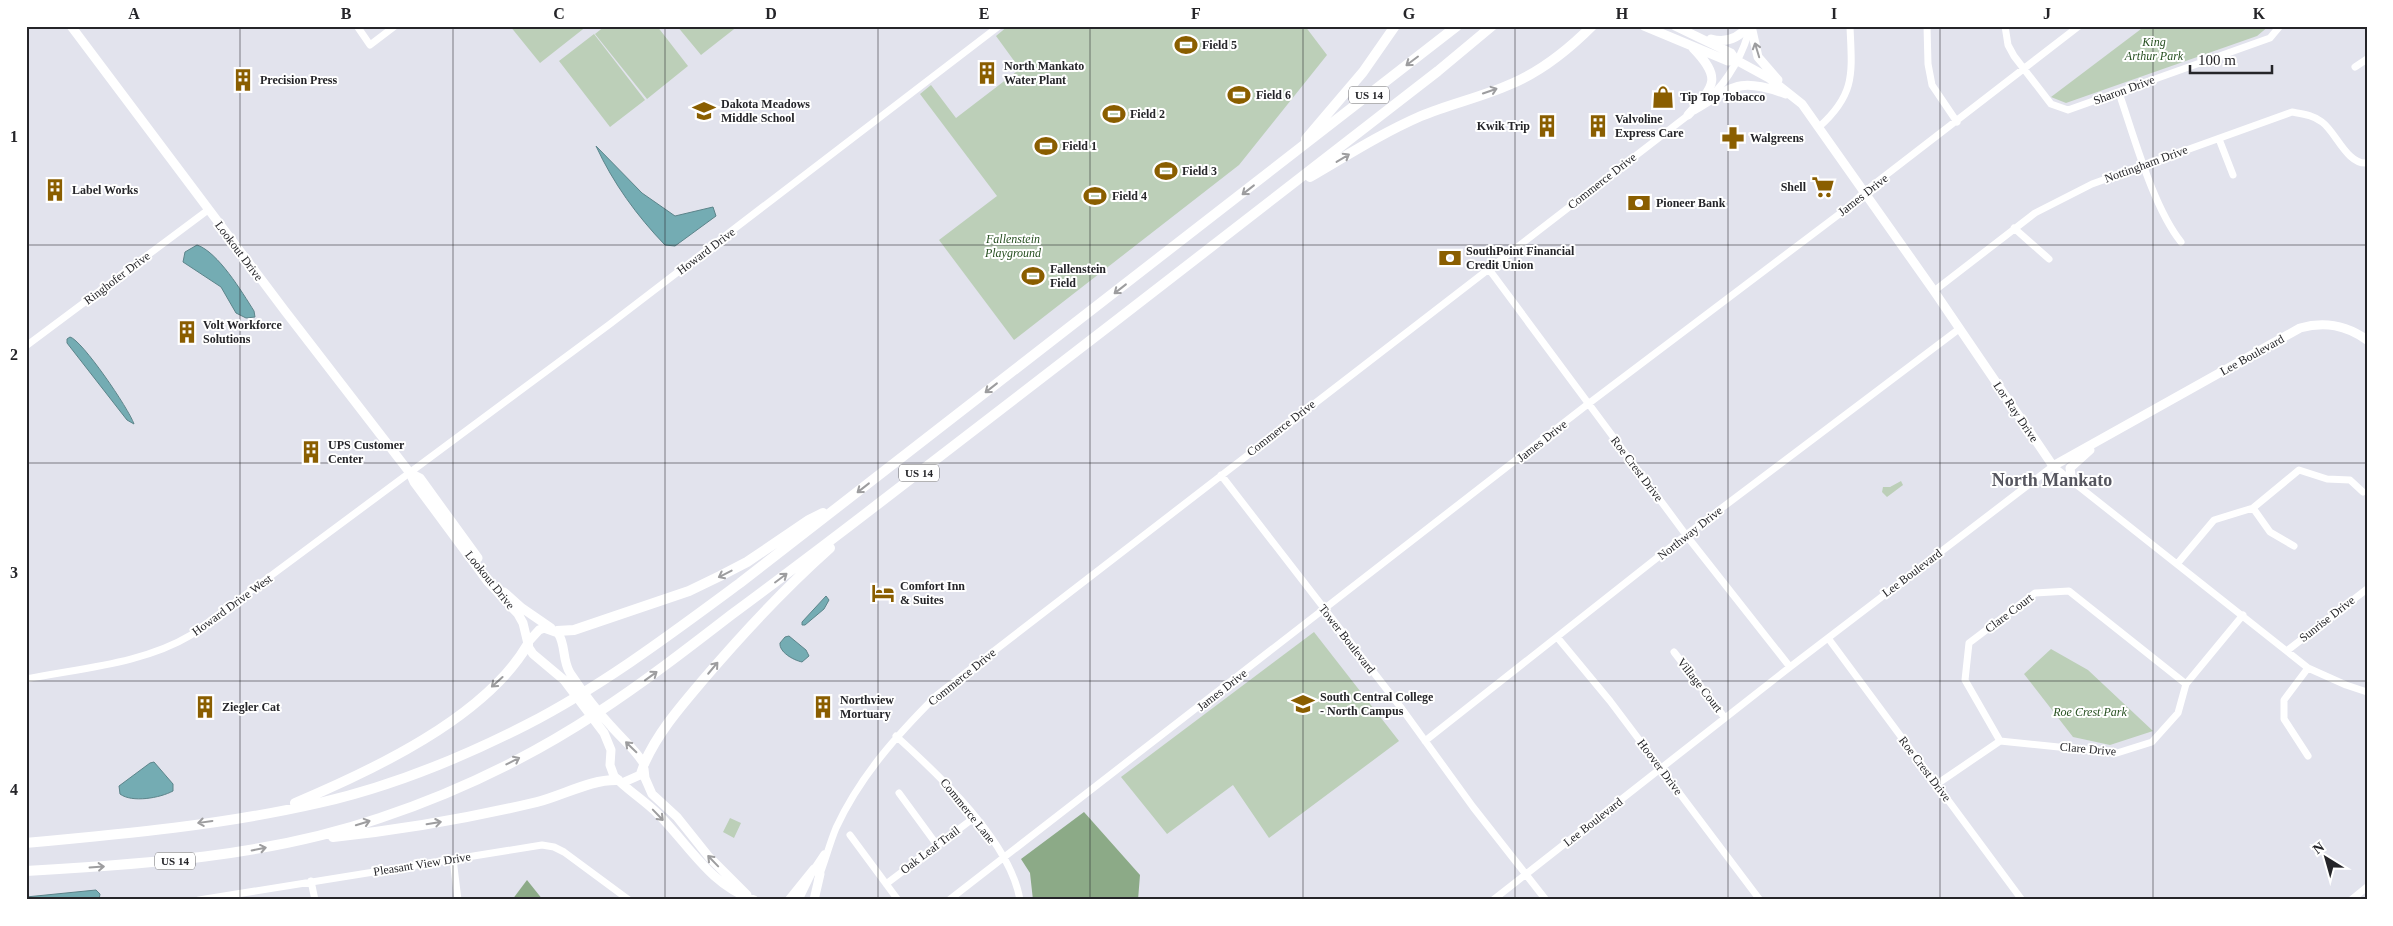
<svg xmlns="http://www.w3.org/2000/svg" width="2393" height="926" font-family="Georgia,serif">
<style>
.green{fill:#bccfb8}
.forest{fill:#8caa87}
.water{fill:#74acb3;stroke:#5c848a}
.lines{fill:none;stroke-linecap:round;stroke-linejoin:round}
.minor{stroke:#fff;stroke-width:7}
.major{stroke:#fff;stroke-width:9}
.highway{stroke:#fff;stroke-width:10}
.oneway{stroke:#9d9d9f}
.grid{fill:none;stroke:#252529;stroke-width:1;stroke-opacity:0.55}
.labels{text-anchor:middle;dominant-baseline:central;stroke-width:4;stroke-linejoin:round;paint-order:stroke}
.shield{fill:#fff;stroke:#666669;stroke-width:1}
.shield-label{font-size:11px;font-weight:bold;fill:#252529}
.park-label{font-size:12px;font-style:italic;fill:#264f20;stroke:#fff}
.poi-label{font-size:12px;font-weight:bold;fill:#252529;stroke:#fff;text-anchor:start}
.street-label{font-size:12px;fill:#252529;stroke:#fff}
.district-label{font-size:18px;font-weight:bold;fill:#56565f;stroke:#fff}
.neatline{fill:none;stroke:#252529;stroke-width:2}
.grid-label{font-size:16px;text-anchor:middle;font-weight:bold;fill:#252529}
</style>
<rect width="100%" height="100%" fill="#e2e3ed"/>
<path class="green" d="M510,26H587L540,63Z
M605,26H657L688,66L647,99L595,34Z
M677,26H738L701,55Z
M1008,26H1305L1327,55L1239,165L1014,340L939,240L997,196L920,94L931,85L956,118L1020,69L996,36Z
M2145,26H2269L2257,36L2066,103L2051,97Z
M594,34L645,100L610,127L559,61Z
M1901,481L1903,485L1887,497L1882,492L1883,487H1890Z
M1314,632L1399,741L1269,838L1233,785L1167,834L1121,777Z
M2051,649L2088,670L2153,731L2110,745L2073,737L2024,674Z
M730,818L741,823L734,838L723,832Z"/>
<path class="forest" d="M1084,812L1140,875L1138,900H1033L1030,873L1021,859Z
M527,880L543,900H512Z"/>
<path class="water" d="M596,146L642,193L675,216L713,207L716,216L675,246L665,245C637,216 613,183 596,146Z
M197,245C218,252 242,292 254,311L255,317L246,318L236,313L221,287L183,262L185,252Z
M70,337C82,340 129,409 134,424L127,420L67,343V339Z
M826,596L829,600L824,609L805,625H802V622Z
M789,636L806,650L809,656L802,662C793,660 779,652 780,643L785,637Z
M154,762L173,784V791C160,798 132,803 120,794L119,786L150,763Z
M96,890L100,894L99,900H26V897Z"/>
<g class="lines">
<path class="minor" d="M357,26L370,45L395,26
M1927,26L1928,64L1932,85L1957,122
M2005,26L2008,45L2014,56L2051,104L2068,110L2270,38L2280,26
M2355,67L2367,59
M2119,93C2134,136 2153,207 2181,242
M1709,98C1728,81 1745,51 1750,26
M1819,127C1856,94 1852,73 1850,27
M2219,139L2233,175
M2014,228L2049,259
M1488,268L1686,535L1790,667
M1934,291L2035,213L2092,184L2292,112C2303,114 2313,115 2322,122C2336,132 2347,165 2367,163
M26,346L208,210
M1221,475L1402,709L1473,807L1546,900
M2253,508L2270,532L2294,546
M2177,564L2214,520L2253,508L2299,470L2327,479L2350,480L2363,492
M1557,637L1610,701L1760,900
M1828,638L2022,900
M2288,650L2367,589
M1674,652L1725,718
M26,679C80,668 143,664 191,635L610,324L999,26
M896,736C939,775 1010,841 1020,900
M1425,741L1686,535L1959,329
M2000,741L1965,680L1969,643L2035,593L2069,591L2186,684
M2308,756L2284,719V700L2308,668
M1937,784L2000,741L2117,753L2152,742L2178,713L2186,684L2243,615
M899,793L937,845
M850,835L898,900
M453,859L458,900
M818,879C825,862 829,845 836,828C860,776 897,735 937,695L1691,113
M311,881L315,900
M886,884L975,817
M199,900L542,845L554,847L564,852L629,900
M799,900L814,869L824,854
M949,900L1588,404L1850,206L1864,192L2079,26
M1493,900L1790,667L2053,466L2308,668L2346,685L2367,692
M2351,900L2367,887"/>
<path class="major" d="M71,26L285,311L410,473L414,482L488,582L518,614L523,623L529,648L533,654L564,680L604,733L611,750L610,765L614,776C627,790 644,800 658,814C689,845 710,885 754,900
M1644,26L1728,61L1736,60
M1675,26L1731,53L1736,60L1769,78L1802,104L1934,291L2053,466L2300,328C2325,321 2346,325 2367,340
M1751,26L1758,57L1778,80
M1711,39C1726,43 1738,39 1748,26
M1694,110C1734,86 1739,77 1786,94
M1688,115C1714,86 1723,79 1693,48
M410,473L420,478L478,558
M2072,483L2070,468L2090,450
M504,592L522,608L551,628
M529,641L539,630L544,628L558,633C566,645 562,660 570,673C582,691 596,710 611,726C622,739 635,749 644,764L640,775L622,783
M644,769L645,778L652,794L677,817L709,857L747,895
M789,900L814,869
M814,900L820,874"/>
<path class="highway" d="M1306,139L1363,72L1395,26
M1310,177C1346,156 1382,133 1421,116C1450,104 1482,97 1511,84C1542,71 1568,50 1592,26
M557,631L574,630L689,591L720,576L747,562L809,520L823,513
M644,764C658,732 681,706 703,680C743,633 784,589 830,548
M295,803C371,771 485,718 528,644
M333,837C401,830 470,818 537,802C564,795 591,779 618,780
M26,843C124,834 223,825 319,803C390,787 461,758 526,725C602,686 671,634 740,583L1457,26
M26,871C146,864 265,857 380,818C455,793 530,757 597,713C643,683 687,649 731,615C785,575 838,535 891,494C1074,354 1256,212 1438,71L1492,26"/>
</g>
<defs><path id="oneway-shaft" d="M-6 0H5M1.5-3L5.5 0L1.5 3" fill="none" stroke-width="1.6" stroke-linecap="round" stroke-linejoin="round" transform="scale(1.25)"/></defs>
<g class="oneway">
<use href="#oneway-shaft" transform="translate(1757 50) rotate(-107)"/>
<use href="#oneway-shaft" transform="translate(1412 61) rotate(143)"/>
<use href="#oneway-shaft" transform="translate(1490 91) rotate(-19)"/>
<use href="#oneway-shaft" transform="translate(1343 158) rotate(-31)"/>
<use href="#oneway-shaft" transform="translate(1248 190) rotate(142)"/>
<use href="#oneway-shaft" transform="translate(1120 289) rotate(142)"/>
<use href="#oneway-shaft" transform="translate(991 388) rotate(142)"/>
<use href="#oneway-shaft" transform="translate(863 488) rotate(142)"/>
<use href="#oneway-shaft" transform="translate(725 574) rotate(153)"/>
<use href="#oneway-shaft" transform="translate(781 578) rotate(-37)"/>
<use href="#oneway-shaft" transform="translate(713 668) rotate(-50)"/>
<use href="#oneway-shaft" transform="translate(651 676) rotate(-36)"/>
<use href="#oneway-shaft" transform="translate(497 682) rotate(138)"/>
<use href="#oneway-shaft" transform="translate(631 747) rotate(-136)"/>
<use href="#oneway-shaft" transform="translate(513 761) rotate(-27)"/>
<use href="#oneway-shaft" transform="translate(658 815) rotate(46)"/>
<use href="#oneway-shaft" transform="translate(205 822) rotate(172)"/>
<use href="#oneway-shaft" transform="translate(363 823) rotate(-17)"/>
<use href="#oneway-shaft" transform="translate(434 823) rotate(-9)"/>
<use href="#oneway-shaft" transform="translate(259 849) rotate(-12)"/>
<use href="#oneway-shaft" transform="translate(713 861) rotate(-134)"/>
<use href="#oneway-shaft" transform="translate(97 867) rotate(-4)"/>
</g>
<path class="grid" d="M240,26V900M453,26V900M665,26V900M878,26V900M1090,26V900M1303,26V900M1515,26V900M1728,26V900M1940,26V900M2153,26V900M26,245H2367M26,463H2367M26,681H2367"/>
<defs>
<symbol id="stadium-bare" viewBox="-9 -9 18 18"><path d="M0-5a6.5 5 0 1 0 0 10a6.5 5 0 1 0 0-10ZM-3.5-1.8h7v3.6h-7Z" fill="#8a5e00" stroke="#fff" stroke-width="2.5" paint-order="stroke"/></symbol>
<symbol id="building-bare" viewBox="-9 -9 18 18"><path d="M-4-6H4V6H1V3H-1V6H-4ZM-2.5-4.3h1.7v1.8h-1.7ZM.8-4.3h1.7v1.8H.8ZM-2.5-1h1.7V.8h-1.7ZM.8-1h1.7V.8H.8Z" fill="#8a5e00" stroke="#fff" stroke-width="2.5" paint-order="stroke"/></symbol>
<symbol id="shop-bare" viewBox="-9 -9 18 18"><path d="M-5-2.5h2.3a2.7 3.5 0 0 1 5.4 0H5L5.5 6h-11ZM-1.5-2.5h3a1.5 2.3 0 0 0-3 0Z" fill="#8a5e00" stroke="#fff" stroke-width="2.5" paint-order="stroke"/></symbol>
<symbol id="school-bare" viewBox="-9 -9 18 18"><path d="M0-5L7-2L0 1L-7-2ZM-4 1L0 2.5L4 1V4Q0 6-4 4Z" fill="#8a5e00" stroke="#fff" stroke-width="2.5" paint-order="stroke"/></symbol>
<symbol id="pharmacy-bare" viewBox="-9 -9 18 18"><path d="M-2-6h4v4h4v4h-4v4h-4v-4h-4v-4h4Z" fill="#8a5e00" stroke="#fff" stroke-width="2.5" paint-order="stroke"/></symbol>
<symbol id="supermarket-bare" viewBox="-9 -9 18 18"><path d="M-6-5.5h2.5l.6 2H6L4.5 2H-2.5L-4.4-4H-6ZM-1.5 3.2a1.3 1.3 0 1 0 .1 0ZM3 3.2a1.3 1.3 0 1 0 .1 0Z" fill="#8a5e00" stroke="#fff" stroke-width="2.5" paint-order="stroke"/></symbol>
<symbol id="bank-bare" viewBox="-9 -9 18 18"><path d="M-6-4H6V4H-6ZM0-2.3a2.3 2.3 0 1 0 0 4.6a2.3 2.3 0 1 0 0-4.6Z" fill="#8a5e00" stroke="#fff" stroke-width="2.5" paint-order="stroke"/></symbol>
<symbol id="hotel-bare" viewBox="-9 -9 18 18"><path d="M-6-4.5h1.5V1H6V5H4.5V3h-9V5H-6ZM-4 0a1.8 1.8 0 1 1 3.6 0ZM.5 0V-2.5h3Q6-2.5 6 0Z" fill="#8a5e00" stroke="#fff" stroke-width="2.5" paint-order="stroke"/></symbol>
<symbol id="university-bare" viewBox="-9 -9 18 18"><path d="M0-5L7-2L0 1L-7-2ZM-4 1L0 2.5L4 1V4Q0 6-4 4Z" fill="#8a5e00" stroke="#fff" stroke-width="2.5" paint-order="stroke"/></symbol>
</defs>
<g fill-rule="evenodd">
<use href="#stadium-bare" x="1170" y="29" width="32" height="32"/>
<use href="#building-bare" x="971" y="57" width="32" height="32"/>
<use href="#building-bare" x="227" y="64" width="32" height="32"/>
<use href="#stadium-bare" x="1223" y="79" width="32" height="32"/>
<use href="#shop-bare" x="1647" y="81" width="32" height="32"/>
<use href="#school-bare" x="688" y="95" width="32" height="32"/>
<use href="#stadium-bare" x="1098" y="98" width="32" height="32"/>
<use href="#building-bare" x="1531" y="110" width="32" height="32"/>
<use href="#building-bare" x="1582" y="110" width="32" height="32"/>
<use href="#pharmacy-bare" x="1717" y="122" width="32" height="32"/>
<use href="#stadium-bare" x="1030" y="130" width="32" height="32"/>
<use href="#stadium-bare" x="1150" y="155" width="32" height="32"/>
<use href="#supermarket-bare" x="1807" y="171" width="32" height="32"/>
<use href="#building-bare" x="39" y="174" width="32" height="32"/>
<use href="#stadium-bare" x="1079" y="180" width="32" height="32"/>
<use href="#bank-bare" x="1623" y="187" width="32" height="32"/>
<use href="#bank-bare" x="1434" y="242" width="32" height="32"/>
<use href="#stadium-bare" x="1017" y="260" width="32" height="32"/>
<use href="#building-bare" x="171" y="316" width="32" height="32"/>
<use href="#building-bare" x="295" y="436" width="32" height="32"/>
<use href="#hotel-bare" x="867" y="577" width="32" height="32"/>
<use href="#university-bare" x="1287" y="688" width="32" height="32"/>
<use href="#building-bare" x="189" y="691" width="32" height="32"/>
<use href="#building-bare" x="807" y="691" width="32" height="32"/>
</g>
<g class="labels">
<g class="shield">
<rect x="1349" y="86.5" width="40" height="17" rx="4"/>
<rect x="899" y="464.5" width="40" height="17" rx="4"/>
<rect x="155" y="852.5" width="40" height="17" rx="4"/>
</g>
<g class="shield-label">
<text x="1369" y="95">US 14</text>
<text x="919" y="473">US 14</text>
<text x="175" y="861">US 14</text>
</g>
<g class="park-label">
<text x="2154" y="42">King<tspan x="2154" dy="14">Arthur Park</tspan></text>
<text x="1013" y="239">Fallenstein<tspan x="1013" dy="14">Playground</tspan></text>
<text x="2090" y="712">Roe Crest Park</text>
</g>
<g class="poi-label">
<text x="1202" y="45">Field 5</text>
<text x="1004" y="66">North Mankato<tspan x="1004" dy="14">Water Plant</tspan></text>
<text x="260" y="80">Precision Press</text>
<text x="1256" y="95">Field 6</text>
<text x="1680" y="97">Tip Top Tobacco</text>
<text x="721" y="104">Dakota Meadows<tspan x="721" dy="14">Middle School</tspan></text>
<text x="1130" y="114">Field 2</text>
<text x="1615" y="119">Valvoline<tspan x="1615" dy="14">Express Care</tspan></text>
<text x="1530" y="126" text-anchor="end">Kwik Trip</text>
<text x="1750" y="138">Walgreens</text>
<text x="1062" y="146">Field 1</text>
<text x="1182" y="171">Field 3</text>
<text x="1806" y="187" text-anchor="end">Shell</text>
<text x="72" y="190">Label Works</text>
<text x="1112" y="196">Field 4</text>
<text x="1656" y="203">Pioneer Bank</text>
<text x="1466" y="251">SouthPoint Financial<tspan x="1466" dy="14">Credit Union</tspan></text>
<text x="1050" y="269">Fallenstein<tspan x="1050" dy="14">Field</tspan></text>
<text x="203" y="325">Volt Workforce<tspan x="203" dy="14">Solutions</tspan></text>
<text x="328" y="445">UPS Customer<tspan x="328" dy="14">Center</tspan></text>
<text x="900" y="586">Comfort Inn<tspan x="900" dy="14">&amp; Suites</tspan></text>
<text x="1320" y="697">South Central College<tspan x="1320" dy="14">- North Campus</tspan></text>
<text x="840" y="700">Northview<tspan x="840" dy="14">Mortuary</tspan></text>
<text x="222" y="707">Ziegler Cat</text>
</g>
<g class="street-label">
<text transform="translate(2124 90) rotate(-20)">Sharon Drive</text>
<text transform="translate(2146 164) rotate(-20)">Nottingham Drive</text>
<text transform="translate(1602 181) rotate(-38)">Commerce Drive</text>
<text transform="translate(1863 195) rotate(-38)">James Drive</text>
<text transform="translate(239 251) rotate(53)">Lookout Drive</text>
<text transform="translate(706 251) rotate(-37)">Howard Drive</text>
<text transform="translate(117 278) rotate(-37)">Ringhofer Drive</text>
<text transform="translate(2252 355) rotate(-29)">Lee Boulevard</text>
<text transform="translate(2016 412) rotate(56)">Lor Ray Drive</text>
<text transform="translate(1281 428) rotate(-38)">Commerce Drive</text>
<text transform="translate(1542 441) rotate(-38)">James Drive</text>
<text transform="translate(1637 469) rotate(53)">Roe Crest Drive</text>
<text transform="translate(1690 533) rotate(-38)">Northway Drive</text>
<text transform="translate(1912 573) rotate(-37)">Lee Boulevard</text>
<text transform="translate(490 580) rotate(51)">Lookout Drive</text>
<text transform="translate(232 605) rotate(-36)">Howard Drive West</text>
<text transform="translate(2009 613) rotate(-37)">Clare Court</text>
<text transform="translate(2327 619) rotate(-38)">Sunrise Drive</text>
<text transform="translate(1347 639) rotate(52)">Tower Boulevard</text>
<text transform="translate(962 677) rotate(-39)">Commerce Drive</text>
<text transform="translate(1700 685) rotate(52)">Village Court</text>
<text transform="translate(1222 690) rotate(-38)">James Drive</text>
<text transform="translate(2088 749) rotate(5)">Clare Drive</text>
<text transform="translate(1660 767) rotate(53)">Hoover Drive</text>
<text transform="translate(1925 769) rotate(53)">Roe Crest Drive</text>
<text transform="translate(968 811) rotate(51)">Commerce Lane</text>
<text transform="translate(1593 822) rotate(-38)">Lee Boulevard</text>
<text transform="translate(930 850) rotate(-37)">Oak Leaf Trail</text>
<text transform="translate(422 864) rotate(-9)">Pleasant View Drive</text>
</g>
<g class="district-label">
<text x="2052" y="480">North Mankato</text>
</g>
</g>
<rect width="2393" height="926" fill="none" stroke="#ffffff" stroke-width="55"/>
<g transform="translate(2326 858) rotate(323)" stroke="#ffffff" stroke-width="4" paint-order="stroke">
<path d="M0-4L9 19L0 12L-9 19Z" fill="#252529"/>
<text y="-8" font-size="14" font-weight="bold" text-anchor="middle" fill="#252529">N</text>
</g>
<path d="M2190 65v8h82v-8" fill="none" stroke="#252529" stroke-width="2.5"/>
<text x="2198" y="65" font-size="15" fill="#252529" stroke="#ffffff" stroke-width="4" paint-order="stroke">100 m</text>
<rect x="28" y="28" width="2338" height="870" class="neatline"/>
<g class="grid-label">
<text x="134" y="19">A</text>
<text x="346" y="19">B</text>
<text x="559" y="19">C</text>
<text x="771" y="19">D</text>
<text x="984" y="19">E</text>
<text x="1196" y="19">F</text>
<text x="1409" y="19">G</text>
<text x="1622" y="19">H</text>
<text x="1834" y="19">I</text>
<text x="2047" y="19">J</text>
<text x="2259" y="19">K</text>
<text x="14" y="142">1</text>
<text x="14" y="360">2</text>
<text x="14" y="578">3</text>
<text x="14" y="795">4</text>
</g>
</svg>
